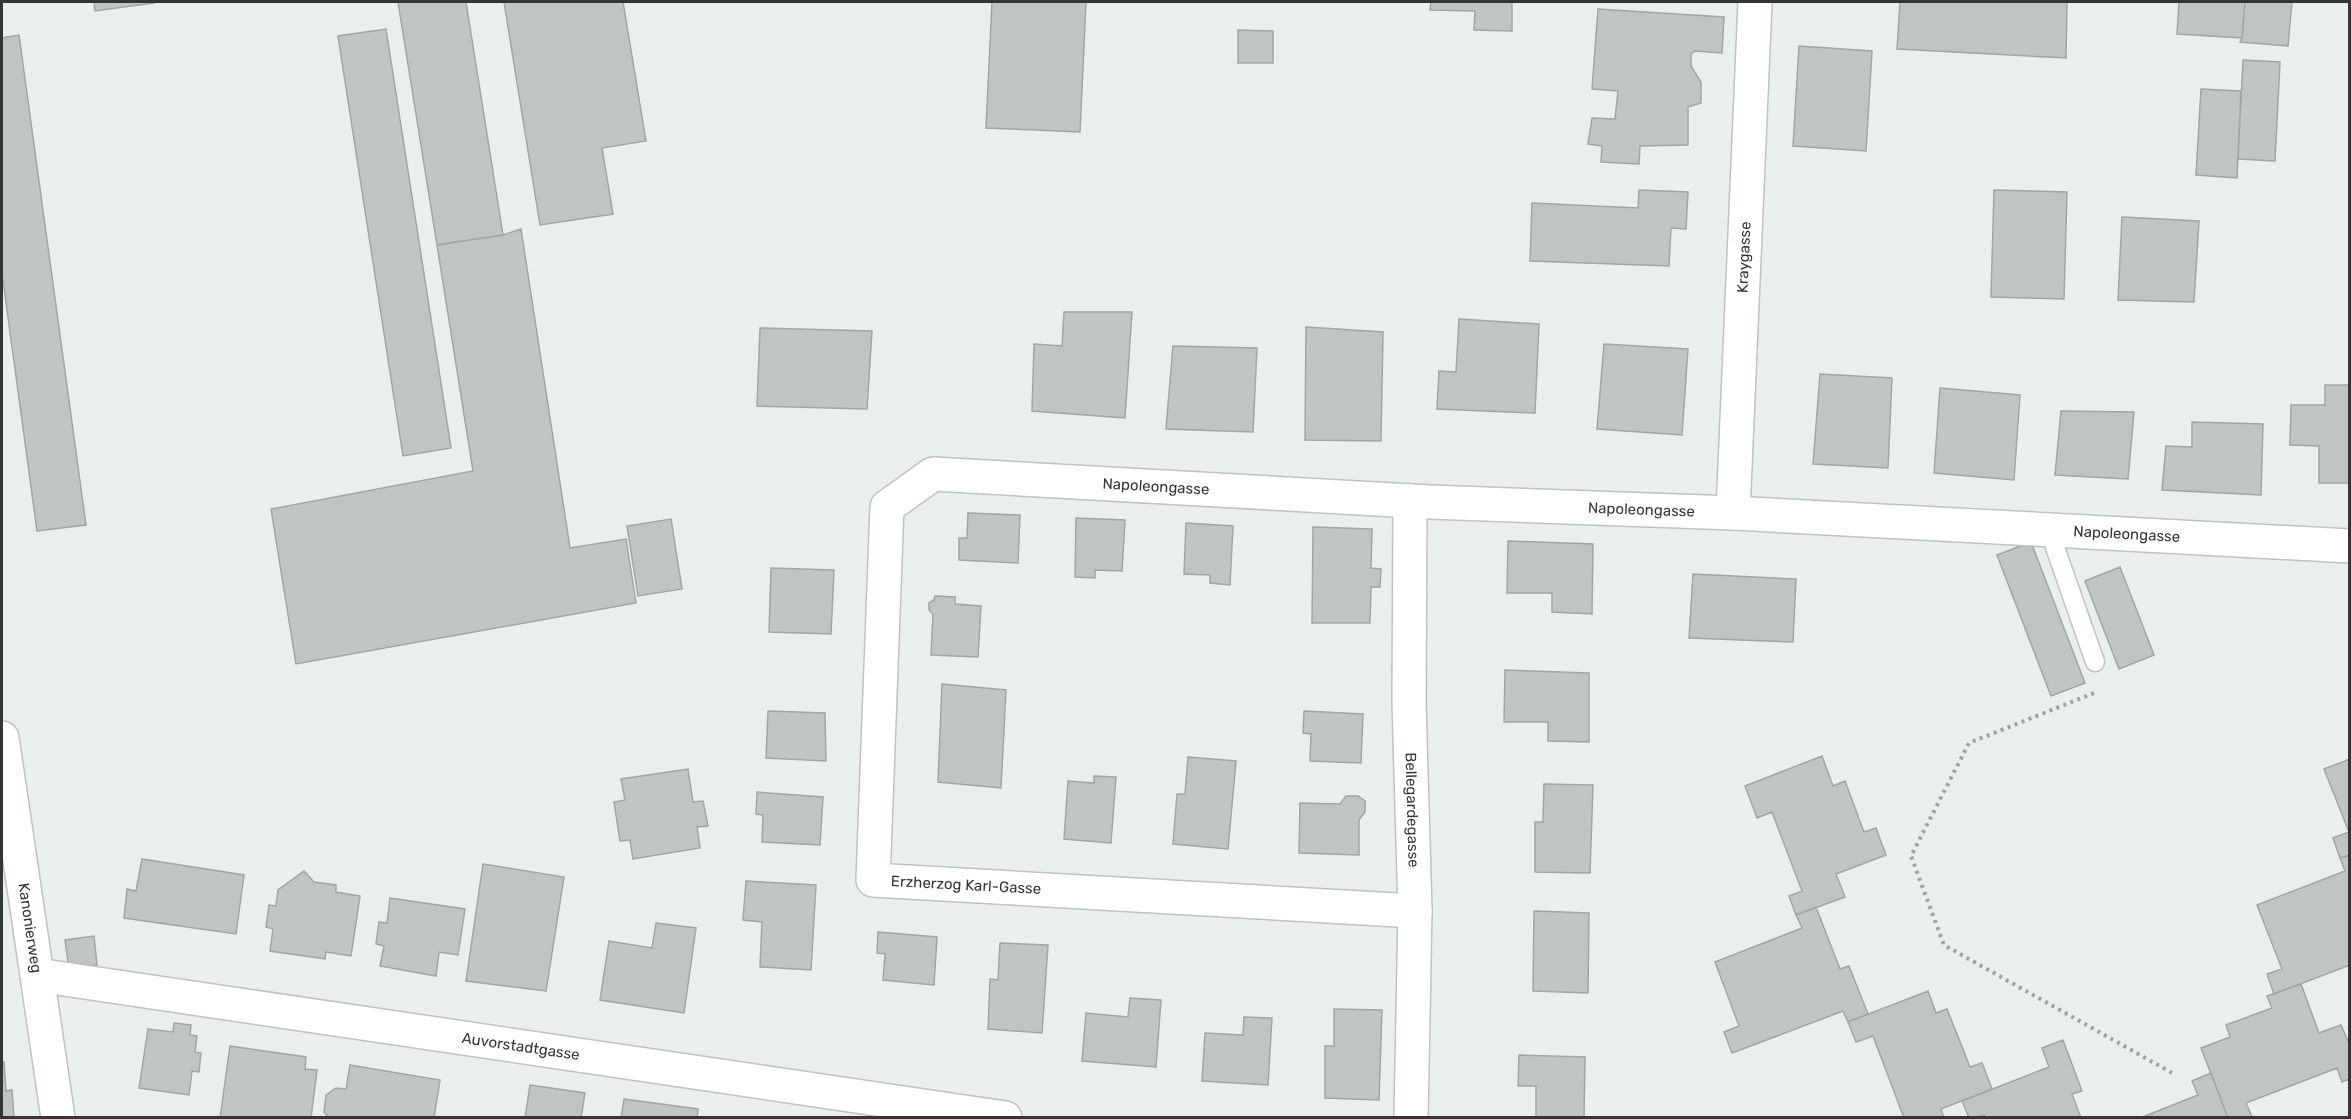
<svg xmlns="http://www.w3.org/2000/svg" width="2351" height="1119" font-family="Rubik,sans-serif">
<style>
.building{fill:#bfc4c4;stroke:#a0a5a5;stroke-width:1.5}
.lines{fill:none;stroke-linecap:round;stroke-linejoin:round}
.lane-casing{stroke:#bdc3c2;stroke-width:21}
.street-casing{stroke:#bdc3c2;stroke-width:36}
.path{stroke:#9da2a1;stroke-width:4;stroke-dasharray:3 4.5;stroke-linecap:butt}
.lane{stroke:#fff;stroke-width:18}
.street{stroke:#fff;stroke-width:33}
.labels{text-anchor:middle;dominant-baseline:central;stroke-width:5;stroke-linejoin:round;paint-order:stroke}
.street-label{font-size:15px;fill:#343636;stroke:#fff}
</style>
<rect width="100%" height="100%" fill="#e9efee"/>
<path class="building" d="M94,2H153L154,3L95,11Z
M398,2H466L503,235L437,245Z
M504,2H623L646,141L602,148L613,214L540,225Z
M992,2H1086L1080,132L986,128Z
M1431,2H1512V31L1474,30L1475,11L1430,10Z
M1900,2H2067L2066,58L1897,49Z
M2179,2H2245L2242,38L2177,34Z
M2245,2H2292L2288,46L2240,42L2242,38Z
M1598,9L1724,17L1722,53L1695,51L1691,54V66L1701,82V103L1688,107V145L1640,146L1639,164L1601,162L1602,146L1588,144L1592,118L1615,119L1618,91L1592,89Z
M386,29L451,448L403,456L338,36Z
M1238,30L1273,31V63H1238Z
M19,35L86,525L37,531L2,273V38Z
M1799,46L1872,51L1866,151L1793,146Z
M2243,60L2280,62L2275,161L2238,159Z
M2201,89L2241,91L2237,178L2196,175Z
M1639,190L1688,192L1686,229L1671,228L1669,266L1530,261L1532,203L1638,208Z
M1994,190L2067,192L2064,299L1991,297Z
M2122,217L2199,221L2194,302L2118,300Z
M521,229L570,548L626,539L636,603L296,664L271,509L473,471L437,245L503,235Z
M1064,312H1132L1125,418L1032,411L1034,344L1062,346Z
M1459,319L1539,324L1535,413L1437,409L1439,371L1456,372Z
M1306,327L1383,332L1381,441L1305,440Z
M760,328L872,331L867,409L757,406Z
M1604,344L1688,349L1682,435L1597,429Z
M1173,346L1257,348L1253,432L1166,429Z
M1820,374L1892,378L1888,468L1813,464Z
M2325,385H2350V483H2319V446L2290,445L2291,405H2325Z
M1940,388L2020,395L2014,480L1934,473Z
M2061,411L2134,412L2128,479L2055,475Z
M2192,422L2263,424L2261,495L2162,490L2166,446L2192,447Z
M968,513L1020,515L1018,563L959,560V538H967Z
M1076,518L1125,520L1122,571L1095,570V578L1075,577Z
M671,519L682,589L638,596L627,526Z
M1186,523L1233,526L1230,585L1210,583V575L1184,574Z
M1313,527L1372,529L1371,568L1381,569L1380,587H1371L1370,623H1312Z
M1508,541L1593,544L1592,614L1552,612V593H1507Z
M2031,542L2085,683L2051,696L1997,555Z
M2120,567L2154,655L2119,669L2085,581Z
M771,568L834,570L831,634L769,632Z
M1693,574L1796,579L1793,642L1689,638Z
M935,596L955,597V604L981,606L978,657L931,655L933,614L929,610V603L934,600Z
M1505,670L1589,673V742L1548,741V722H1504Z
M942,684L1006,690L1001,788L938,782Z
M768,711L825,713L826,761L766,758Z
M1304,711L1363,714L1361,763L1310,761L1311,734L1303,733Z
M1822,756L1833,786L1845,781L1864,832L1876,828L1886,855L1836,874L1845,897L1796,915L1789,896L1802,891L1772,812L1757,818L1745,786Z
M1188,757L1236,761L1228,849L1173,844L1177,794H1185Z
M2350,759V855L2340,858L2333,838L2349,832L2324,769Z
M688,769L693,802L703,801L708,826L697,827L700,848L633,859L630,840L620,841L614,802L625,800L621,779Z
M1094,776L1116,777L1111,843L1064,839L1068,781L1094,783Z
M1544,784L1593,785L1590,873L1535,872V822H1543Z
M757,792L823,797L820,845L762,842L763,815L756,814Z
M1346,796H1358L1365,801V812L1359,820V855L1299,853L1300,803L1340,804Z
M2350,855V965L2274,994L2267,974L2282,969L2257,905L2345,871L2340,858Z
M142,859L244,875L236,934L124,918L127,889L136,891Z
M483,864L564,877L546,991L466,981Z
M304,871L314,882L336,885V892L360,896L351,956L326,952L325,959L270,951L273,929L266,927L269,905L276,906L278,890Z
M746,881L816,885L811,970L760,967L762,922L743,920Z
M390,898L465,909L458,955L439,952L436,976L380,966L384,946L376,944L379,922L387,923Z
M1816,907L1840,969L1849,966L1868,1014L1848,1022L1843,1011L1732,1053L1724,1032L1739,1026L1715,962L1802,928L1796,915Z
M1534,911L1589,913L1588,993L1533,991Z
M656,923L696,928L684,1013L600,1000L609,941L652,948Z
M878,932L937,937L934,985L883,980L885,954L877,953Z
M94,936L97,965L69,969L65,940Z
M1000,943L1048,945L1042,1033L988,1029L990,979L998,980Z
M2301,984L2319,1033L2341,1025L2350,1046V1079L2342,1082L2337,1068L2246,1103L2252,1117L2228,1118L2201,1048L2230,1037L2226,1025L2272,1008L2267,996Z
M1928,991L1936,1013L1947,1009L1970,1067L1982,1063L1992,1089L1941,1109L1944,1118H1904L1873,1036L1856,1042L1848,1022Z
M1130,998L1161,1000L1156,1067L1082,1061L1086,1013L1128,1017Z
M1334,1009L1382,1010L1379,1100L1325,1098V1046H1334Z
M1244,1017L1272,1018L1268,1085L1202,1081L1205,1033L1243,1035Z
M174,1023L191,1025L190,1035L197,1036L195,1052L201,1053L199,1072L192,1071L189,1095L139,1088L148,1029L173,1032Z
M2063,1040L2082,1091L2072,1094L2081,1118H1986L1985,1115L1969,1118L1962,1101L2049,1067L2042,1048Z
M230,1046L306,1057L305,1069L317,1070L311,1118H220Z
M1519,1055L1585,1057L1584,1118H1536V1086H1518Z
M4,1062L6,1091L12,1090L14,1118H2V1063Z
M350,1065L440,1080L434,1118H329L324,1112L326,1095L336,1088L346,1089Z
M2211,1073L2228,1118H2140L2198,1095L2192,1081Z
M530,1085L585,1093L581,1118H525Z
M624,1099L698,1109L697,1118H621Z"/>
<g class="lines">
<defs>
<path id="lane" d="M2049,530L2095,662"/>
<g id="street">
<path id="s1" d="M1410,501L1409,703L1415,911L1411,1118"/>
<path id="s2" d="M1733,513L1755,2"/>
<path id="s3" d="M2,738L58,1118"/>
<path id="s4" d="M1415,911L873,880L887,507L933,474L1430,502L1733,513L2350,546"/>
<path id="s5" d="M37,975L1005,1118"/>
</g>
</defs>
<use href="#lane" class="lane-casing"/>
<use href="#street" class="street-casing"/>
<path class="path" d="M2094,693L1969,743L1911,856L1944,945L2174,1074"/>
<use href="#lane" class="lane"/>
<use href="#street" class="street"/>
</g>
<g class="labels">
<g class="street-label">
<text stroke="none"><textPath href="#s2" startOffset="256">Kraygasse</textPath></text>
<text stroke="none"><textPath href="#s4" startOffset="1196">Napoleongasse</textPath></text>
<text stroke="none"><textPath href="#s4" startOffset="1682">Napoleongasse</textPath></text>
<text stroke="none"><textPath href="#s4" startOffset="2168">Napoleongasse</textPath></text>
<text stroke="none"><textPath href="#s1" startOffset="309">Bellegardegasse</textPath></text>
<text transform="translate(966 885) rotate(3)">Erzherzog Karl-Gasse</text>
<text stroke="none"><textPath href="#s3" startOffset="192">Kanonierweg</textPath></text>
<text stroke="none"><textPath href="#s5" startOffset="489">Auvorstadtgasse</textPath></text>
</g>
</g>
<rect width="2351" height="1119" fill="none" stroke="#343636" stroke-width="6"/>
</svg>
